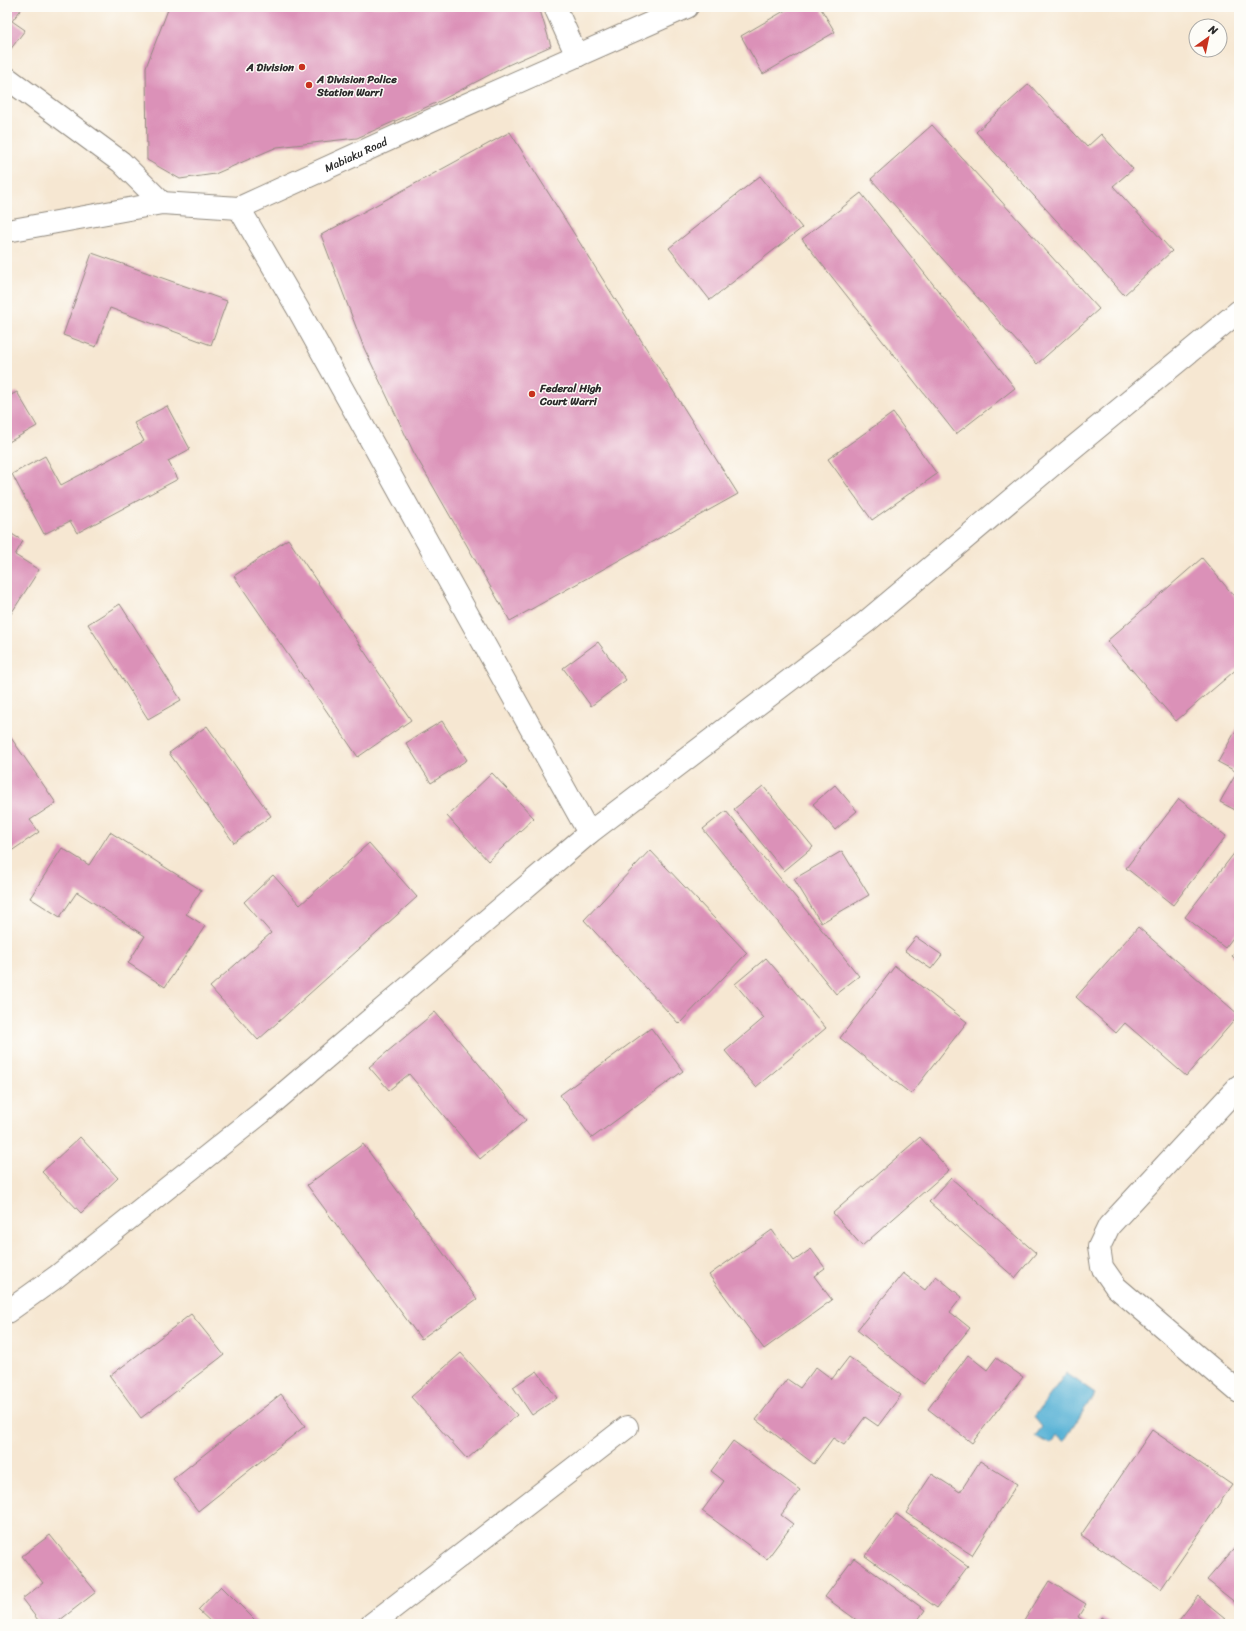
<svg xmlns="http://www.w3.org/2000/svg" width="1246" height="1631" font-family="Sriracha,sans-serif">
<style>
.water{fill:#59b2d6;stroke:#426e80}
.building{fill:#db91b8}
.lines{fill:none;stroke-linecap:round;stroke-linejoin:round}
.minor-casing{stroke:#90897e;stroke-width:24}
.minor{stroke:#fff;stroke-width:22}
.poi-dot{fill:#c8321e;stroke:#fdfcf7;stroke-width:1.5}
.labels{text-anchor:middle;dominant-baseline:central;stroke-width:3;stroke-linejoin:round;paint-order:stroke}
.poi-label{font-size:11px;font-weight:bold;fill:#2b2b2b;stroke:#fdfcf7;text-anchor:start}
.street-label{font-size:11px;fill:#2b2b2b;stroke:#fdfcf7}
</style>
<rect width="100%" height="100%" fill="#fdfcf7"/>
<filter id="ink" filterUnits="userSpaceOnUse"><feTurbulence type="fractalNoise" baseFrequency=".025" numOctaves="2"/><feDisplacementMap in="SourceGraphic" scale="8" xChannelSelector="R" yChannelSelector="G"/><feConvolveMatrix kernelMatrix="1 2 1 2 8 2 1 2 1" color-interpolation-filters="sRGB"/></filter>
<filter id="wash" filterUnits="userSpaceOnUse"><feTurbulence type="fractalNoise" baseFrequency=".012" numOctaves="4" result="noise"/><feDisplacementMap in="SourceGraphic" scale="16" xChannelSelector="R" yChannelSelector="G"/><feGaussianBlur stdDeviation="0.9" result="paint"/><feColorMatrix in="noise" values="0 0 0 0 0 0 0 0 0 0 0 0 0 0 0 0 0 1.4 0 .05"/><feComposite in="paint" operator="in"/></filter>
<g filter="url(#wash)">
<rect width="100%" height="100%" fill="#f6e7d2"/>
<path class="water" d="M1066,1373L1095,1393L1064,1441L1056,1436L1051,1444L1035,1436L1042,1427L1034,1417Z"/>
<g id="blocks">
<path class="building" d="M7,7H23L12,21L25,30L7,54Z
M169,7H539L551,46L508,65L438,102L357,138L277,147L215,174L180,179L147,160L146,67Z
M791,7H820L835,32L763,74L741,36Z
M1029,84L1087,147L1101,134L1133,169L1113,186L1172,251L1124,295L976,132Z
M932,125L1099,309L1037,364L871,179Z
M510,132L738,494L510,621L413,451L364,348L321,235Z
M760,176L802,228L710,300L669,248Z
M861,193L1015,388L956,434L802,239Z
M92,253L227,301L211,345L110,308L96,347L63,335Z
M17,392L37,426L7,443V397Z
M167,406L190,449L168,461L178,479L77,533L70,521L44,534L12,474L45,456L61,485L144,441L134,423Z
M893,413L937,474L872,520L828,459Z
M7,531L23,541L15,555L39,570L7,620Z
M288,539L411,720L358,757L234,576Z
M1202,558L1239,602V667L1176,721L1107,641Z
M120,604L181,700L148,719L88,624Z
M598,642L626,680L591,706L563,668Z
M442,721L467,760L431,783L406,743Z
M1239,725V812L1220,802L1237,772L1218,762Z
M207,726L271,816L234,843L169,753Z
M7,732L56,803L30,820L39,832L7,854Z
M492,773L534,818L488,861L447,816Z
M835,785L857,811L835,830L813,804Z
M763,786L813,847L784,871L734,809Z
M1179,799L1226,836L1173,905L1126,868Z
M726,811L859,976L836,994L703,829Z
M110,832L201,890L186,914L205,926L165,987L128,963L145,936L77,892L60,917L30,898L62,848L89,865Z
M369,843L417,897L258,1040L210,987L271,933L244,902L273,875L300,905Z
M1239,847V930L1225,948L1185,917Z
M650,850L747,953L679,1024L584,920Z
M842,851L869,895L821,923L794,879Z
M1138,927L1239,1015L1186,1076L1125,1023L1116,1033L1076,997Z
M916,937L942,955L931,969L905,951Z
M1239,948V962L1232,956Z
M766,958L826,1028L756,1087L725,1051L764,1018L735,984Z
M895,966L967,1022L911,1094L840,1038Z
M435,1012L526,1120L480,1159L409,1074L389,1090L369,1067Z
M651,1028L683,1071L592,1138L560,1095Z
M80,1137L118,1178L81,1213L42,1172Z
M920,1137L949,1170L862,1246L833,1213Z
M363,1144L477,1299L421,1339L307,1185Z
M951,1178L1036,1253L1015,1278L929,1202Z
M772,1230L794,1261L811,1249L825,1268L814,1276L832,1300L764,1349L709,1275Z
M903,1273L925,1290L936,1276L962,1297L950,1312L970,1328L924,1384L857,1330Z
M191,1314L224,1355L141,1418L110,1376Z
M461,1353L517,1415L467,1459L411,1397Z
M968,1355L987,1370L996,1358L1023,1377L972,1443L928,1409Z
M849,1357L901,1395L878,1426L865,1417L844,1445L833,1438L814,1464L756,1420L787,1379L800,1388L816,1367L832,1379Z
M537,1371L557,1398L532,1415L513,1387Z
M281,1394L305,1426L198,1511L173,1479Z
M1152,1430L1232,1485L1161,1589L1081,1535Z
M733,1441L800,1490L781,1515L793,1524L767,1559L702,1511L724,1481L711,1471Z
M980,1461L1017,1484L972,1555L906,1513L932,1474L960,1492Z
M896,1514L968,1566L937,1608L865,1556Z
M50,1535L96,1592L55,1624H41L22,1599L43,1583L22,1556Z
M1239,1543V1602L1237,1604L1207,1580Z
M854,1558L925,1610L915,1624H862L825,1597Z
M1049,1581L1086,1604L1078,1617L1089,1624H1022Z
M221,1586L259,1624H213L198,1610Z
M1198,1596L1225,1618L1220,1624H1176Z
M1102,1617L1113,1624H1098Z"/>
</g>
</g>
<g filter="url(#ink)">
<use href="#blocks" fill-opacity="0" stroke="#90897e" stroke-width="1"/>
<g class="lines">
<defs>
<g id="minor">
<path d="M555,7L577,56"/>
<path d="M7,78L121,162L162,203"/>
<path d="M239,208L298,309L589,833"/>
<path id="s1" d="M7,231L162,203L239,208L436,118L687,7"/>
<path d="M1239,1086L1109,1226L1099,1247L1102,1267L1116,1287L1239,1392"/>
<path d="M7,1312L56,1277L261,1113L589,833L866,622L1063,456L1239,311"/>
<path d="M372,1624L627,1427"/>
</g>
</defs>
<use href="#minor" class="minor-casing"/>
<use href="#minor" class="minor"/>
</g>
</g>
<g class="poi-dot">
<circle cx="302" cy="67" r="4"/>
<circle cx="309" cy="85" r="4"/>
<circle cx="532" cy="394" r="4"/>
</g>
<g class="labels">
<g class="poi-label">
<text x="294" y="67" text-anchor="end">A Division</text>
<text x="317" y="79">A Division Police<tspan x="317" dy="13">Station Warri</tspan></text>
<text x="540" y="388">Federal High<tspan x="540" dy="13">Court Warri</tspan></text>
</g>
<g class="street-label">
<text stroke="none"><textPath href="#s1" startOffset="363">Mabiaku Road</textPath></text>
</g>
</g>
<rect width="1246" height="1631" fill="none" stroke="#fdfcf7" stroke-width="24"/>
<g transform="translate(1208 38) rotate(33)"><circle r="19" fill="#fdfcf7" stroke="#a9a8a5"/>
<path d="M0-3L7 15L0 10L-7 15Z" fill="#c8321e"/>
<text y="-6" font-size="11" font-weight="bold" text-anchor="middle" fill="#2b2b2b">N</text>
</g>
</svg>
